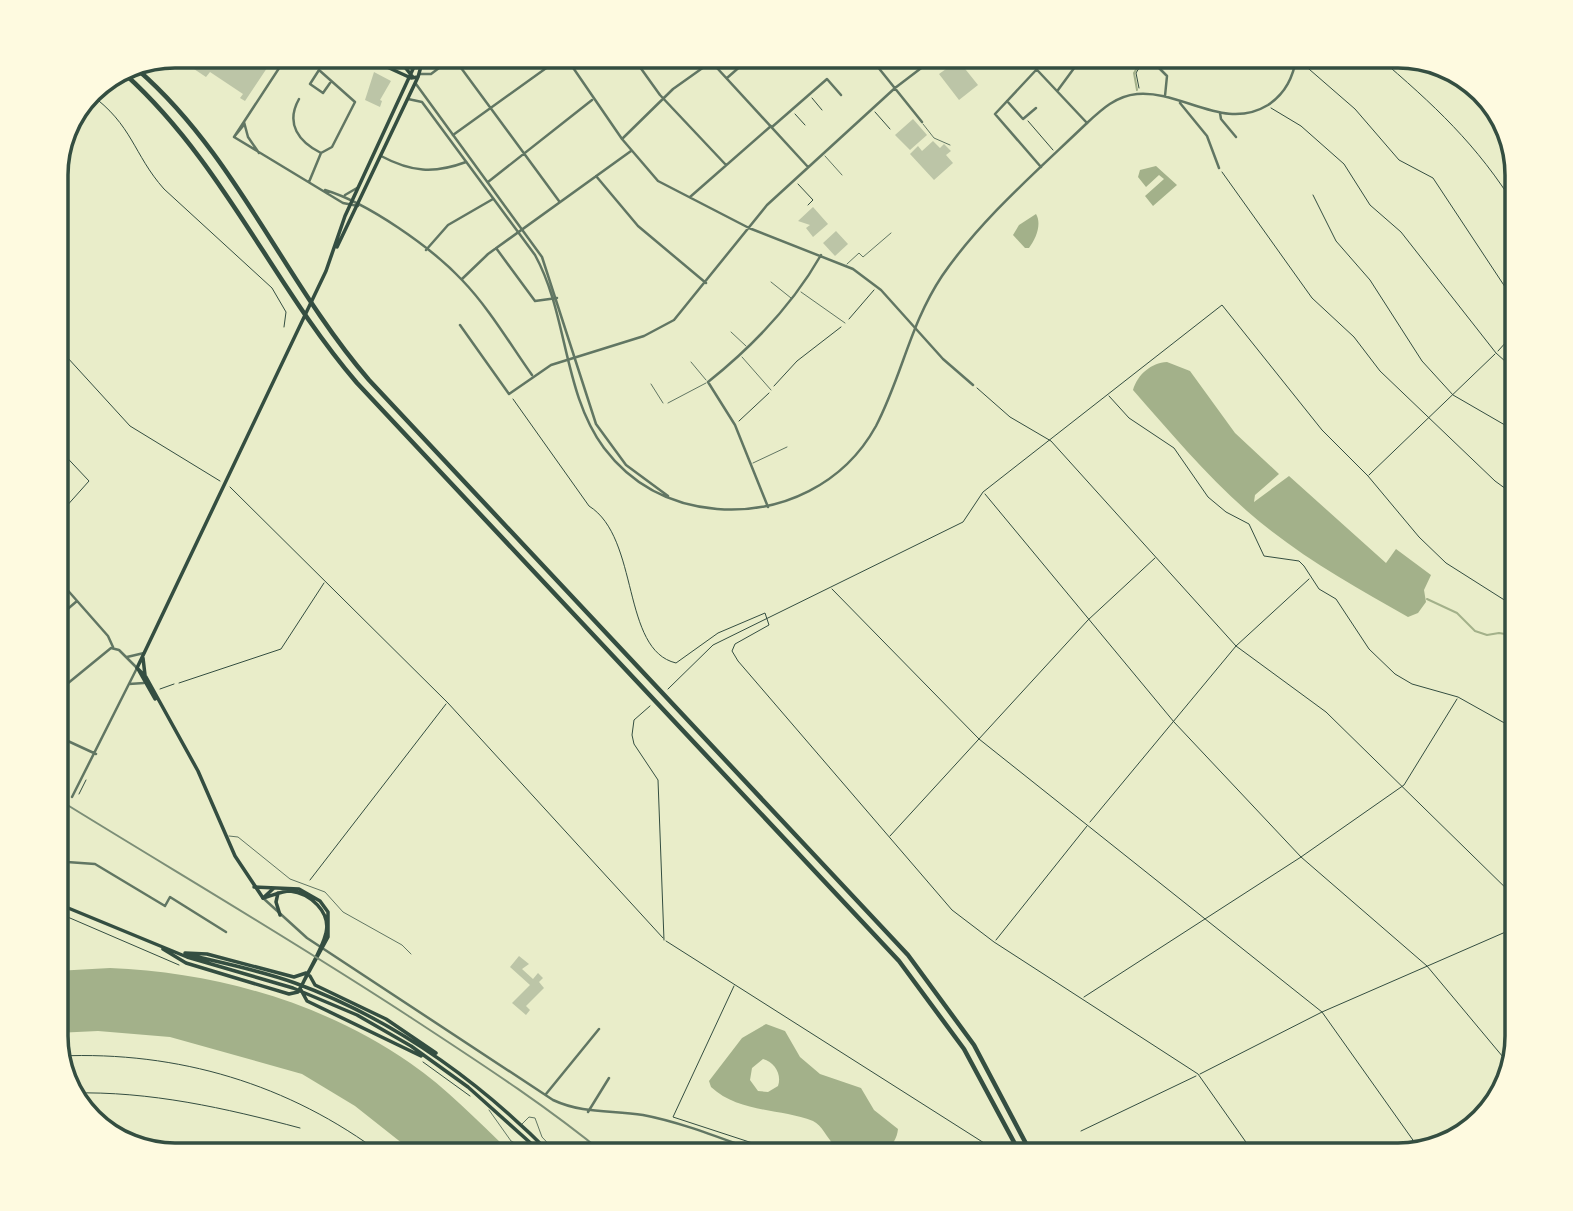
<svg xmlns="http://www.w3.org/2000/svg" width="1573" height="1211" font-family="'Fira Sans Condensed',sans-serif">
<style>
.water{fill:#a3b18a;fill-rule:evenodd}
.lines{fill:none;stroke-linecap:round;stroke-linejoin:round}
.stream{stroke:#a3b18a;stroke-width:2}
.building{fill:#bcc5a7}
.path{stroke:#344e41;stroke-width:1}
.service{stroke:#617663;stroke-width:1}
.minor{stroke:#617663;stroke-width:2.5}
.tertiary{stroke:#617663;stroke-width:2.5}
.secondary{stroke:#344e41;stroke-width:3.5}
.primary{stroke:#344e41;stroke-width:3.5}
.motorway{stroke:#344e41;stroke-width:4.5}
.tram{stroke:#7c8e77;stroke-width:2}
.rail{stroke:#7c8e77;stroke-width:2}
.rim{fill:none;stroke:#344e41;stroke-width:3.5}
</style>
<rect width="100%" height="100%" fill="#e9edc9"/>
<path class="water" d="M1156,166L1177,185L1153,206L1145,196L1164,179L1159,175L1146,187L1138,177L1140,170Z
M1036,214C1042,224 1036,239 1029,248H1025L1013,235L1019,225Z
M1167,362L1190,371L1235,433L1279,474L1255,495L1254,502L1289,476L1386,563L1396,549L1431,575L1424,590L1426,602L1418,613L1408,617C1353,586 1296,554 1247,511C1206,475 1170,432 1133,390C1138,374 1151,363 1167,362Z
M110,968C215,972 324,1003 410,1063C448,1089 480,1124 514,1155H417L355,1106L302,1074L170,1037L98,1031L56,1033V971Z
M766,1024L785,1031L800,1057L820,1074L861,1088L874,1110L898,1129C895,1159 854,1164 834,1145C827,1138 822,1125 813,1121C780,1108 739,1113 711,1087L709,1081L742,1038ZM763,1059C775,1062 782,1075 778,1086L768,1092L758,1091L750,1080L752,1068Z"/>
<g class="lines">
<path class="stream" d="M1137,90L1134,73L1143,58
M1427,599L1457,613L1475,631L1487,635L1499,633L1517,636"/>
</g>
<path class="building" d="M176,56H275L245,101L240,98L243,94L210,72L206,77L185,63L181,62L177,67L170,63Z
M948,60L952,65L958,60L978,85L959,100L939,74L946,69L942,65Z
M374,72L391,81L380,100L382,101L380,107L365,100Z
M913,119L927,135L910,150L895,135Z
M933,141L940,148L944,144L951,151L946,155L953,163L934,180L910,154L918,146L922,151Z
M813,207L828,224L813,237L806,228L810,225L798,221Z
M836,231L848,244L835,256L823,243Z
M519,956L529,964L522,969L533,979L538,973L543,978L539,982L544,988L526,1006L530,1010L526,1015L512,1003L530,985L510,967Z"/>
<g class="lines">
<path class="path" d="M1377,56C1434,105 1477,144 1517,209
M1302,63L1355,109L1399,160L1433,178L1517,305
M1069,64V56
M1139,88L1136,73L1144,60
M90,94C133,125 133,154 164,189L272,288L286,312L284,327
M812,98L822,110
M1271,108L1301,126L1344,164L1370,205L1401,232L1496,353L1517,372
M875,112L890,129
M795,114L805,125
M1028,121L1053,150
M1222,172L1312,298L1354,337L1380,371L1495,481L1517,497
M798,184L813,200L808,205
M1313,195L1336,241L1370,280L1422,361L1453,395L1517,432
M849,319L874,290
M56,345L130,426L220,481
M1498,351L1517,330
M774,386L797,361L841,327
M977,388L1010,417L1051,441L1236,646L1326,712L1517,899
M1109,396L1129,418L1174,448L1208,497L1226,512L1249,524L1264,556L1299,561L1304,566L1319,589L1336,599L1369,649L1395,674L1412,684L1458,697L1517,730
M513,399L589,506C640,538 621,650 676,663L718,633L765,613L769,625L735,644L732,651L738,661L952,910L994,942L1198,1074L1255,1155
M739,421L769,393
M1369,475L1495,354
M230,487L448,703L663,938
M985,494L1174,722L1301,857L1427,966L1508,1063
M56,518L89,481L56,446
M832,589L979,739L1322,1012L1420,1150
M179,683L281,649L324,583
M160,689L174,684
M668,689L713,645L963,522L983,492L1222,305L1322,430L1368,476L1419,537L1446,563L1517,608
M650,706L634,720L632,735L634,744L658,780L664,940
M79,794L86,780
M1090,822L1236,646L1309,579
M890,836L1088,620L1155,558
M56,841L63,827
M310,880L446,704
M56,912L179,965
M996,940L1087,826
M666,941L1003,1155
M734,986L673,1117L789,1155
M1084,997L1301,857L1404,785L1457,699
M60,1056C178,1051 289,1084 383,1155
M423,1062L470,1096
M1200,1074L1322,1012L1517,927
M72,1093C150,1091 225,1108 300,1128
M1081,1131L1196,1076
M291,1151L297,1155"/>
<path class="service" d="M385,58L402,65
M923,124L934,138L950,145
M825,156L842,175
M847,264L859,253L863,257L891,233
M771,282L791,298
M801,292L845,323
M731,332L746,346
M742,357L771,390
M691,362L706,380
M651,384L663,403
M668,403L706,383
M753,463L787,447
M229,836L238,837L290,879L325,892L343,912L402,945L411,954
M489,1110L511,1141L537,1155
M522,1124L529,1117L535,1118L542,1137L559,1155"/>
<path class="minor" d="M565,56L622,139L658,181L749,228L853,269L881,290L943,359L973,385
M632,56L660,95L726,165
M706,56L808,167
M869,56L922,122
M1024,56L1087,123C1102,109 1116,96 1137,94C1182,90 1224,132 1268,105C1286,93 1293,77 1297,56
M1147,56L1167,76L1165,96
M1244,56L1295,68
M453,57L559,201
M1037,69L995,114L1041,167
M419,74H431L455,56
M727,78L752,56
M1058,90L1083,56
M299,99C285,124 299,142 321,153
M1007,101L1023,119L1036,108
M1180,103L1207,136L1219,168
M1220,113L1221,119L1236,137
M244,122L248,137L259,153
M772,127L827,79L841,95
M453,135L563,56
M234,137L343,203L358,206
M234,137L287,56
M234,137L243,126
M622,139L673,89L711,62
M381,156C411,172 434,174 466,162
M596,176L638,226L706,283
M309,182L321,153L332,147L355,102L319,70L310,84L323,93L330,83
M488,182L592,100
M325,190C368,203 431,247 462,280C489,308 510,344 532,375
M345,195L357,188
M690,197L771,126
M496,248L535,301L557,298
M426,250L448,225L493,199
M462,279L488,254L631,151
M460,325L509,394L551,365L644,336L674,320L767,205L895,88L937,56
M768,507L735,425L708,382C753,346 792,306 821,255
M56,577L108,636L113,647
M56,619L77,601
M129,684L144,683
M56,713L63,722L57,736L96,754
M72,797L137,668
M56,829L63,817
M56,858L67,862L95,864L165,906L170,897L226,932
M546,1094L599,1029
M588,1112L609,1078"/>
<path class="tertiary" d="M416,84L542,257L596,424L626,465L668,496
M408,99L422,102L535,255C568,315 563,393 604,448C632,485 671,505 717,509C782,514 844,484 876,426C902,376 910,324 942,276C981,219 1037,171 1087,123
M127,657L144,653
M56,693L111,648L119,650L137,668
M263,898L307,938L553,1100C583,1114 612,1110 643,1115C685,1123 727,1141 768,1155"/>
<path class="secondary" d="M363,56L411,78L418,77
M396,56L412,76
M404,65L417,58
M337,247L418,77L424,56
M143,658L145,675
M137,668L326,271L345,216L419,56
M137,668L146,677L198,771L235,856L263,898
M138,669L155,699"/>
<path class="primary" d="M278,893L276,902L280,915
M263,898C272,896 281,891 290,891C310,893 331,912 326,933C322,950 310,967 303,983
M263,898L274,888
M56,903L187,957L293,988L357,1015L411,1046L468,1087L544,1155
M163,949L186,963L289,994L298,992L328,937V912L320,901L299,889L254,887
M185,953L207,954L294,977L306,973
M185,954C222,963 259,970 295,983C393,1019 478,1080 552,1155
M310,976L315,985L386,1019L436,1053
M301,990L307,1001L421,1056"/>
<path class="motorway" d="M138,70C236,155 285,283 369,380L908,955L974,1045L1032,1155
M126,75C223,163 273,285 357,383L899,961L964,1049L1021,1155"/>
<path class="tram" d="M373,56L380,61"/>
<path class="rail" d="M56,798C174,871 294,941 410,1017C477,1061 544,1104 606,1155"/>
</g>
<path d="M0 0H1573V1211H0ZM175 68H1398A107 107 0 0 1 1505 175V1036A107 107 0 0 1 1398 1143H175A107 107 0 0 1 68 1036V175A107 107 0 0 1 175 68Z" fill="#fefae0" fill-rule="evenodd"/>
<path class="rim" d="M175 68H1398A107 107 0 0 1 1505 175V1036A107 107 0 0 1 1398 1143H175A107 107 0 0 1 68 1036V175A107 107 0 0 1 175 68Z"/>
</svg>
